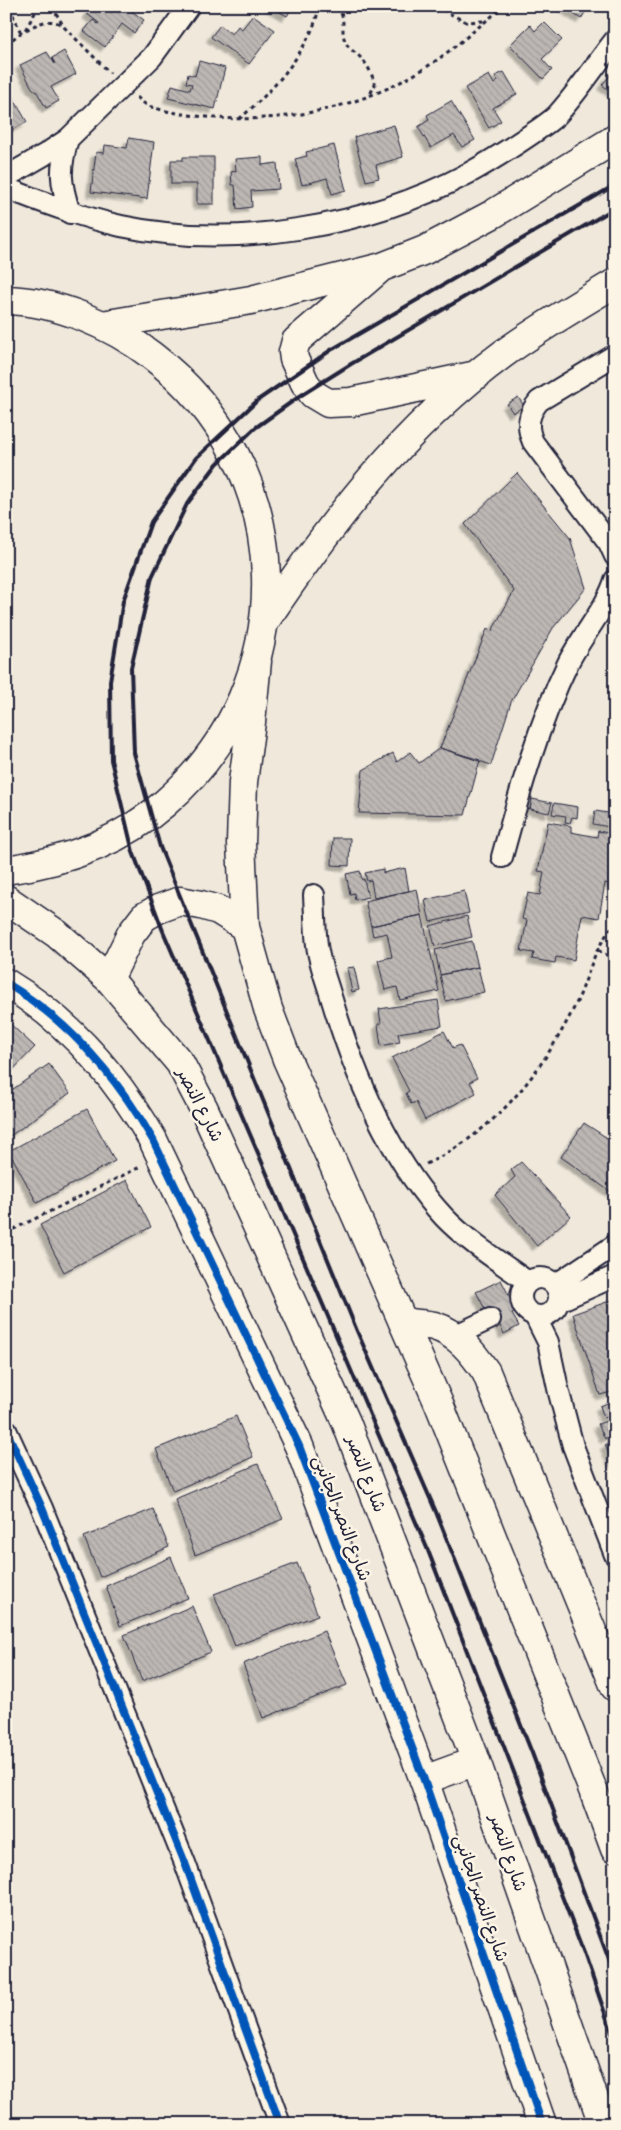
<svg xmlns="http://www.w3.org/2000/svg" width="621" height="2130" font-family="Pangolin,'Playpen Sans Arabic',sans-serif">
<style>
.building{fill:url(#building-back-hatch);stroke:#22223b;filter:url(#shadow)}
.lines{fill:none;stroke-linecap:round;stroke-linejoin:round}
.street-tunnel{stroke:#c6c0bb;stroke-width:20;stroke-dasharray:20 10;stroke-linecap:butt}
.street-casing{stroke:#22223b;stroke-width:24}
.secondary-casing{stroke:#22223b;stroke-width:31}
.primary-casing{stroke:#22223b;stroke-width:31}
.path{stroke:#22223b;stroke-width:3;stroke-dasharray:4 4;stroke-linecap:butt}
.street{stroke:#fcf5e5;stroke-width:20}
.secondary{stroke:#fcf5e5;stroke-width:28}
.primary{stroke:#fcf5e5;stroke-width:28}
.rail{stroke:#22223b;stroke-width:4}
.cycleway-casing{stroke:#fcf5e5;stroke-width:11}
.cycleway{stroke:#0057b8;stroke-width:8}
.labels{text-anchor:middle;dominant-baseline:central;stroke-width:5;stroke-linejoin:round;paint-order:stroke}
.street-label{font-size:18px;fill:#22223b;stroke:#fcf5e5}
</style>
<defs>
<pattern id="building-back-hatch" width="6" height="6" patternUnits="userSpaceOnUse" patternTransform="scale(1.25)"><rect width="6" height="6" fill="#bcb7b3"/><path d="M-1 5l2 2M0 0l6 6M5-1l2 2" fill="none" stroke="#a19d9b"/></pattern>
<filter id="shadow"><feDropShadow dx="-4.5" dy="4.5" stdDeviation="1" flood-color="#0004"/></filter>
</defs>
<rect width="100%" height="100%" fill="#efe8db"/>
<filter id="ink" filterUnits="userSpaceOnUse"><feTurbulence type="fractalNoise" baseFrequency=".02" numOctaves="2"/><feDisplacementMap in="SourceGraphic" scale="10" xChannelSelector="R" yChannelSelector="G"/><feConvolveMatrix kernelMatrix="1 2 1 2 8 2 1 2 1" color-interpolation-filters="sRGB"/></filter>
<g filter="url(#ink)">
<path class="building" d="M93,6H125L144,20L134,33L122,24L105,47L84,31L93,20L98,24L99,23L87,14Z
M269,6H293L287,16Z
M562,6H589L581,19Z
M253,15L275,30L249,64L211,37L220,25L232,34L238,26L242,29Z
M544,22L562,40L542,59L552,70L543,79L510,45L530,25L535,31Z
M64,51L76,74L51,87L59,101L46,108L37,92L32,88L20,65L47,52L55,64L52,58Z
M199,61L225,68L215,109L168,98L172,85L190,90L192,84L186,83L188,74L195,76Z
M615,69V94L602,85Z
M504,72L517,94L493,108L501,121L489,128L465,88L489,75L494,84L498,81L495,76Z
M6,85L27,122L6,133Z
M451,101L475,140L462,147L454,135L431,148L418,127L429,120L427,115Z
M394,125L403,157L376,165L379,178L366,181L354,137Z
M129,138L154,142L147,199L91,192L96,152L104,153L105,145L127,148Z
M334,145L346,190L332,194L327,178L302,185L295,159L307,156L306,152Z
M183,157H214V204H197V184H171V160H183Z
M262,157V165L277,163L279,189L251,191L252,207L237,209L235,185H232L231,172L236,171L235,159Z
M518,397L524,406L513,413L507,404Z
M517,473L570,538L586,588L553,628L511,702L491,765L440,748L487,629L492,631L514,591L465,524Z
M440,748L480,760L465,815L359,813L363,770L393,753L397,762L410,752L419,763Z
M524,796L532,797L530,809L521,807Z
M532,799L552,803L549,813L530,809Z
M554,803L578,807L577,818L572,817L570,823L565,822L566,816L552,814Z
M595,811L615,814V828L593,824Z
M548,822L571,826V832L597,837L598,831L615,834V885L605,883L599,918L582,915L574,960L556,957L555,963L532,959L534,953L521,951L527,920L522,919L528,893L540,895L544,872L538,871Z
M333,838H350L349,866L332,865Z
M405,868L409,891L374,898L371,880L367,881L365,873L383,869V873Z
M360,871L362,880L364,879L368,897L355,900L354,893L350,894L346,874Z
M417,889L422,915L371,926L365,901Z
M464,891L469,913L430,922L425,900Z
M422,915L439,991L400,1000L397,987L385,990L378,960L392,957L387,933L373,936L371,926Z
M467,916L472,937L435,946L430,926Z
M472,941L478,967L440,975L435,950Z
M354,967L359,990L352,992L347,968Z
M478,967L484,992L446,1001L440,975Z
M438,1000L442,1026L398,1033L400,1042L381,1046L378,1024H381L379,1009Z
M6,1020L35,1047L6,1077Z
M444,1031L453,1048L460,1045L477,1078L470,1082L476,1093L425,1120L416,1102L411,1104L406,1093L409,1091L392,1058Z
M49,1064L70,1093L6,1139V1094Z
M87,1109L115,1161L37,1203L9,1151Z
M584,1123L615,1143V1187L611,1192L561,1157Z
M521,1162L571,1216L537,1246L495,1195L515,1177L511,1170Z
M127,1180L151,1227L64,1272L40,1225Z
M501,1280L517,1311L512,1314L519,1326L504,1334L498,1322L493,1324L476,1292Z
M615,1299V1391L600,1395L573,1314Z
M615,1400V1415L604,1418L600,1406Z
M236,1416L253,1457L173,1491L156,1449Z
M615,1418V1462L613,1463L605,1445L612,1441V1434L605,1439L598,1424Z
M258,1464L283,1519L195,1555L175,1499Z
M153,1509L169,1547L100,1577L84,1537Z
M171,1557L188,1598L120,1626L106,1586Z
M297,1563L318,1615L235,1646L214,1594Z
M192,1606L211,1652L142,1681L124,1635Z
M324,1631L347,1685L263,1718L243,1664Z"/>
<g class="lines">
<path class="street-tunnel" d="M490,1319L515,1307"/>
<defs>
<path id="street" d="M68,139C59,170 60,182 70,213
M6,177L44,155L68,139L152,57L189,6
M6,188C44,203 81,217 121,226C234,250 368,227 469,173C493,160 514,146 536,131C543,126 551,121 557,115C578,92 596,64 615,40
M615,355L539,401C528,414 526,426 533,442L609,543L615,556
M502,857C520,791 538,725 568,663C581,637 607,607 615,580
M314,895C315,912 315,929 317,945C319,963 327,982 332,1000C355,1076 389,1158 444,1217C468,1242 500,1262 528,1282
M521 1297a19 19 0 1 1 38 0a19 19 0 1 1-38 0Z
M555,1285L615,1245
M559,1301L615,1276
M535,1316L548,1342L559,1393L573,1446L615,1555
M454,1336L490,1319
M6,1430L42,1508L185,1863L280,2124"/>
<path id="secondary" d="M377,271L296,341L293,352L294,359L305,383L313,394L328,403L351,402L477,375
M102,325L251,300L382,267L425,250L493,214L615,139
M265,621C332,521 404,427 503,354C539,328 577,306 615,283
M6,983C69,1021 117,1077 153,1140L299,1446L424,1780L542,2124
M403,1322C413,1324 425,1324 434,1326C458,1333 473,1353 486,1372L615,1687"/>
<path id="primary" d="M6,300C56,301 112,325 151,355C299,467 305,682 165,803C121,842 63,862 6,870
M257,661L251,722L243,782L241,843L245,927L268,1009L287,1059L439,1404L595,1795L615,1849
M6,899L57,934L109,979L180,1063L204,1109L346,1422L476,1761L603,2124
M109,979L131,934L144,917L158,909L180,901L201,905L218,910L245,927
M424,1780L476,1761"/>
</defs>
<use href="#street" class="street-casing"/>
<use href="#secondary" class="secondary-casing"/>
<use href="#primary" class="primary-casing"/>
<path class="path" d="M12,6L13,15L21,33
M52,6L64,27L110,73
M337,6C348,21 339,30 346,43C349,49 356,53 360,57C368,65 372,74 375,85L369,96
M435,6L466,22L485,21
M6,19H15
M26,30C37,24 49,17 62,25
M6,44L25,30L39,6
M137,97C140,100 144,104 149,106C168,113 196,116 216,118C294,123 373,105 437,60C458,45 477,28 497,12L499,6
M239,119C269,94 294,67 311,32C315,24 317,15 320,6
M598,950L615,960
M426,1164C497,1131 542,1072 576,1004C584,987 589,968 597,951C602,941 609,931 615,922
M6,1233L140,1167"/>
<use href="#street" class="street"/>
<use href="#secondary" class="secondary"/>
<use href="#primary" class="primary"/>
<path class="rail" d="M615,185L331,350L258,400L196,458L151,522L123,601L110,681L111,760L133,852L163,931L427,1548L584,1953L615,2042
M615,208L351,364L300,396L255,428L217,464L187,504L152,577L131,668L134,753L160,847L357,1331L436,1512L532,1753L615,1976"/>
<defs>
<path id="cycleway" d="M6,983C69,1021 117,1077 153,1140L299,1446L424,1780L542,2124
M6,1430L42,1508L185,1863L280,2124"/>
</defs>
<use href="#cycleway" class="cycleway-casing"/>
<use href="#cycleway" class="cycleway"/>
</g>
</g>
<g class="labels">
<g class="street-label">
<text transform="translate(200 1105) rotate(63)">شارع النصر</text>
<text transform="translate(366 1474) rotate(69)">شارع النصر</text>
<text transform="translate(342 1518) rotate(69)">شارع النصر الجانبى</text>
<text transform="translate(508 1853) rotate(71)">شارع النصر</text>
<text transform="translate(481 1898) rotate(71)">شارع النصر الجانبى</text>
</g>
</g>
<rect width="621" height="2130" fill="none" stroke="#fcf5e5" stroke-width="25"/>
<rect x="12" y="12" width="596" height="2105" fill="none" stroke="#22223b" stroke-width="2" filter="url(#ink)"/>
</svg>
